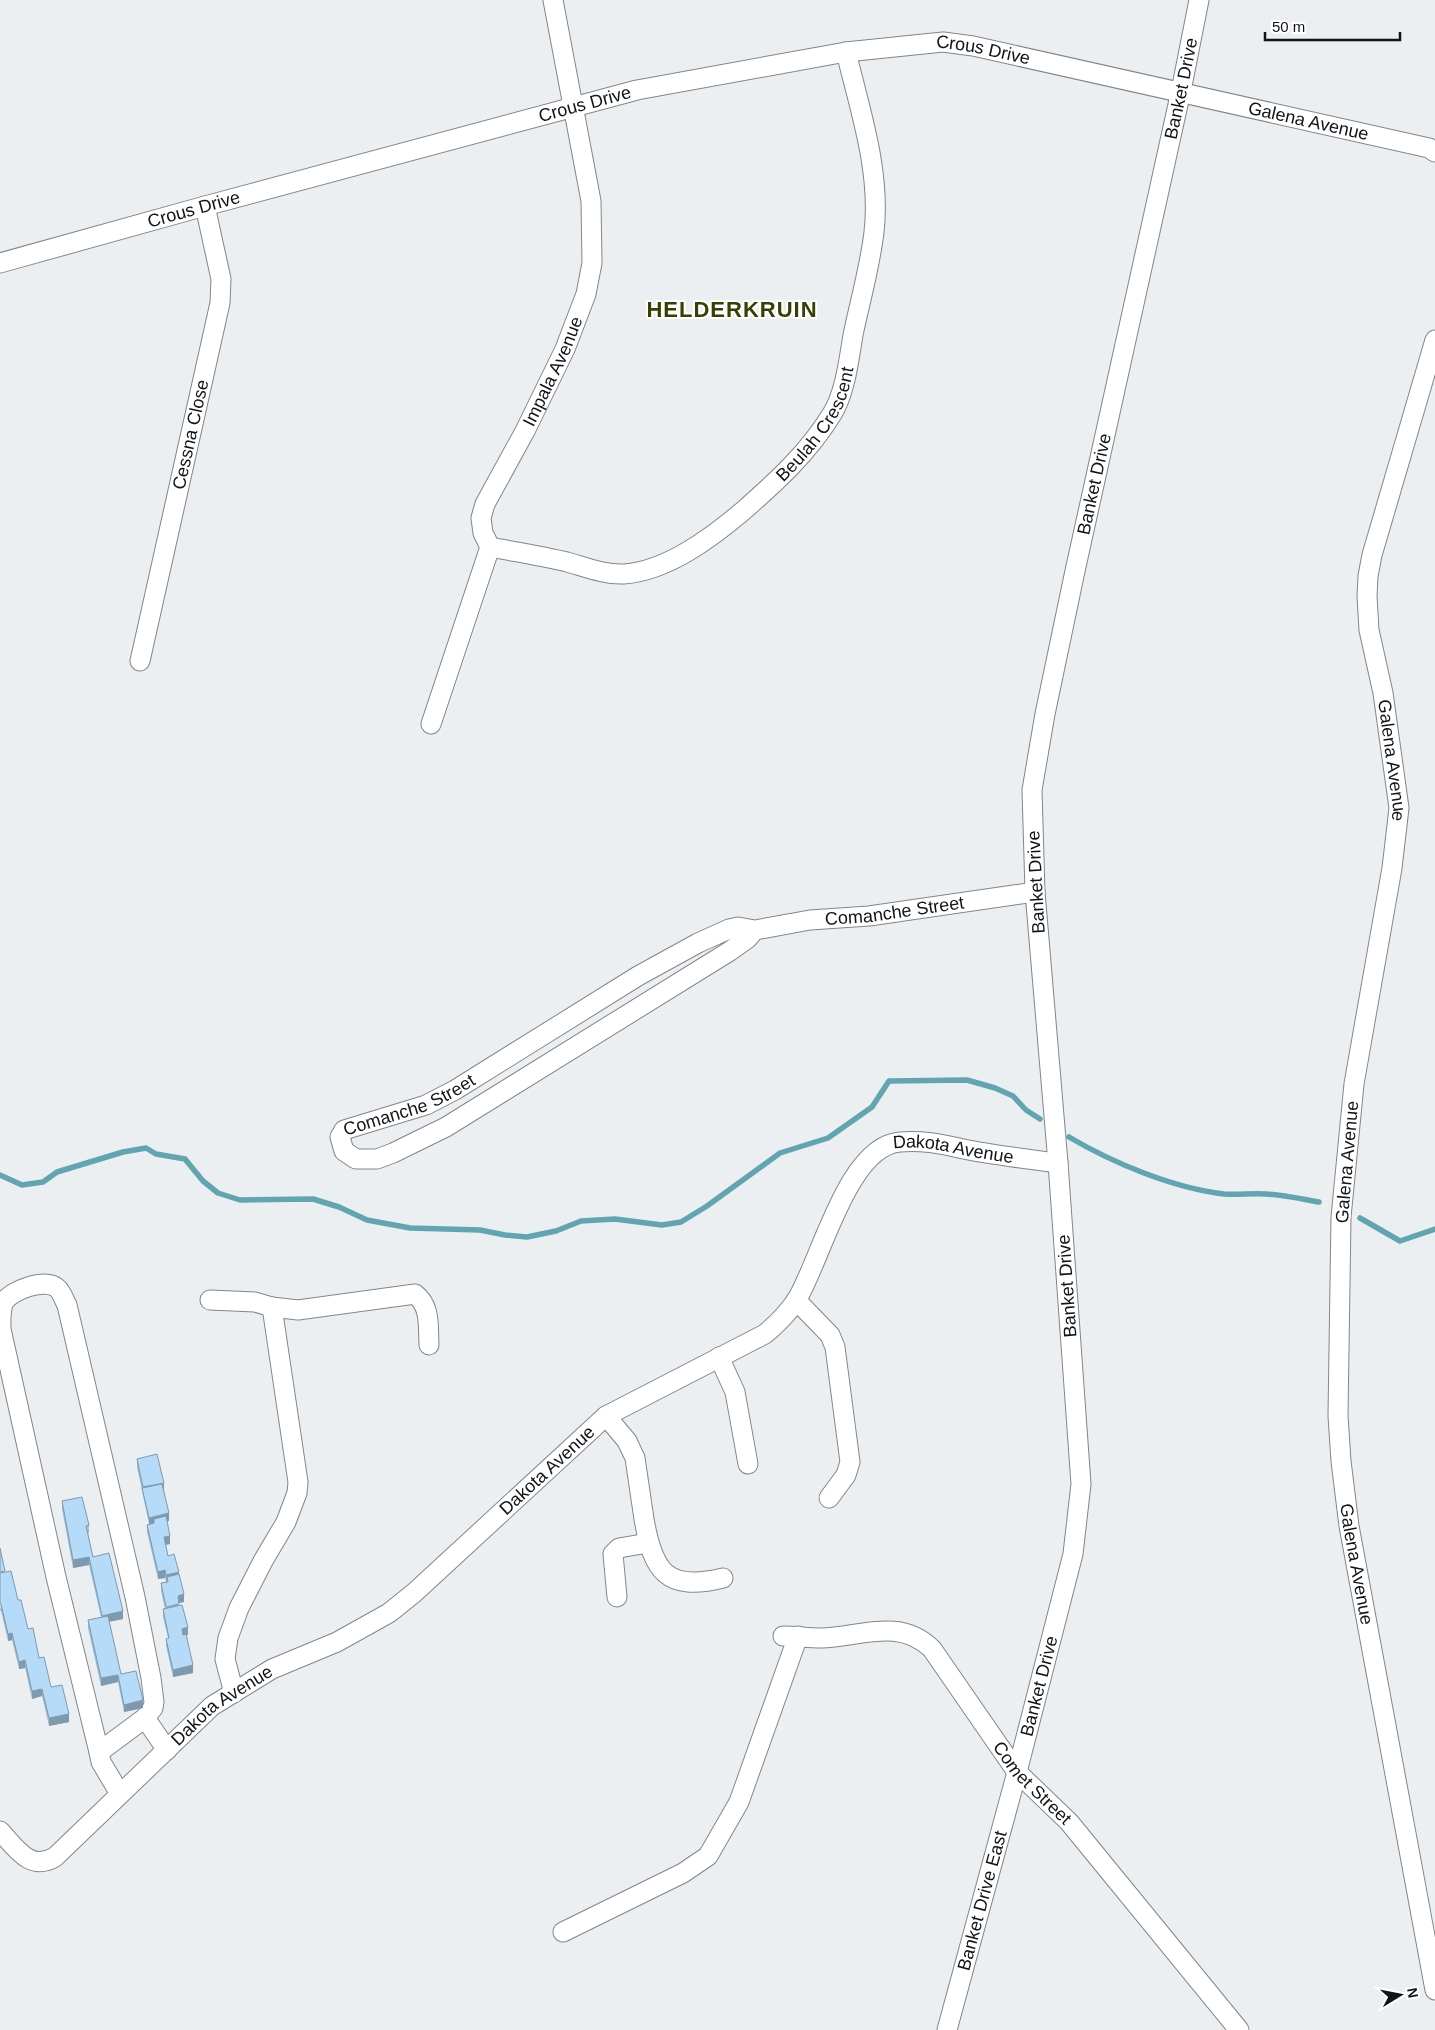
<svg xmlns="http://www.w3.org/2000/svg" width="1435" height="2030" font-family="Arial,sans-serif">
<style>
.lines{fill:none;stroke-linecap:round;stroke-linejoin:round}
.stream{stroke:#60a5b0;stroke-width:5.5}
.minor-casing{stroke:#828689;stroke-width:21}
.minor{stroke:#fff;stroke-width:19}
.wall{fill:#9cbcd5}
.shaded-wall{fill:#7f99ae}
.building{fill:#b5dbf8;stroke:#7f99ae}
.labels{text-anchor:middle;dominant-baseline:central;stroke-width:4;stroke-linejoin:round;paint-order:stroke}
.street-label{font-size:18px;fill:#121315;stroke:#fff}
.district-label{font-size:22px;font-weight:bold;letter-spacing:1px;fill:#393f00;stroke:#fff}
</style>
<rect width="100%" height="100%" fill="#ebeff2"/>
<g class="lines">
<path class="stream" d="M1069,1137C1113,1163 1173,1188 1224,1194C1238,1195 1252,1193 1266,1194C1284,1195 1302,1199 1319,1202
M0,1175L22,1185L43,1182L57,1172L123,1152L146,1148L156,1154L185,1159L203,1181L218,1193L240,1200L313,1199L339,1207L367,1220L410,1228L480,1230L505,1235L527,1237L556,1231L581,1221L615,1219L662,1225L681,1222L707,1206L780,1153L828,1138L872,1107L889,1081L967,1080L995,1088L1013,1096L1026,1110L1040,1119
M1360,1218L1400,1241L1435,1229"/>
<defs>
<g id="minor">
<path id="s1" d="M0,263L205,206L637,90L846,52L943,42L973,46L1429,148L1435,152"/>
<path id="s2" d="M1435,340L1372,555L1368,576L1367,596L1369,630L1383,693L1399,808L1392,868L1354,1084L1341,1217L1338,1416L1341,1461L1349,1526L1435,1990"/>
<path id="s3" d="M490,547C516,552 542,556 567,562C585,567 605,575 624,574C667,571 711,538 743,511C777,481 808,453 832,414C845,394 849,359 853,335C860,301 870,267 874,232C881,172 860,110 846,52"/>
<path id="s4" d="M140,661L220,303L221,279L205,206"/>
<path id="s5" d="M431,724L490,547L483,533L481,518L485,504L525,431L565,349L586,294L592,263L591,201L553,0"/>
<path id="s6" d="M755,930L747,939L730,951L446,1127L393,1153L377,1159H356L344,1151L340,1137L344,1130L426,1105L455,1090L638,976L698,943L729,929L738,927L755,930L810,920L869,916L1035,892"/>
<path d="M210,1300L255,1302L272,1307"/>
<path d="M796,1300L830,1335L835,1347L850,1462L846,1475L829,1498"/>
<path d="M719,1357L735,1392L748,1464"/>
<path d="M606,1416L627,1441L635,1458C638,1478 641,1498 644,1519C653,1571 666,1592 723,1578"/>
<path d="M617,1597L613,1554L619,1548L648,1543"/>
<path id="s7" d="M783,1636C795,1636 809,1638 821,1638C861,1637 899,1617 932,1649L1017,1772L1069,1822L1239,2030"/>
<path d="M234,1693L225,1659L228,1638L239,1608L263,1561L286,1522L297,1493L298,1482L272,1307L298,1310L415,1294C431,1306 428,1327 429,1345"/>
<path d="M145,1718L99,1752L56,1577L1,1329C1,1321 0,1310 4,1302C11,1290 45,1278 57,1288C62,1292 64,1300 67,1305L135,1597L151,1678L154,1702L153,1708L145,1718L167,1750"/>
<path d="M99,1752L101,1762L120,1794"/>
<path id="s8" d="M0,1831C16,1848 30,1872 55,1857L212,1706L272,1669L337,1642L389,1613L414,1593L606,1416L765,1334C777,1324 787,1314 796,1301C821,1261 847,1146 900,1142C931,1139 957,1149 986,1153C1010,1157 1034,1160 1058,1163"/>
<path d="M563,1932L683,1873L708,1856L739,1802L798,1636"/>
<path id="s9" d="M947,2030L1017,1772L1073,1554L1081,1484L1058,1163L1035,892L1032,790L1045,714L1075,571L1181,91L1199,0"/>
</g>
</defs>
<use href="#minor" class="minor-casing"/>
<use href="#minor" class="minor"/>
</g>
<path class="wall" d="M137,1459L164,1490L169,1521H167L170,1544L166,1545L168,1556L179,1574L184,1602L179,1603V1605L188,1635H186L193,1673L173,1677L166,1646V1639L168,1638L163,1617V1609H165L161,1591V1583L166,1582L165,1578L158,1579L147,1532V1525L149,1524L137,1467Z
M62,1501L89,1525V1533H88L93,1557L123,1619L109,1622L121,1674L143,1708L124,1712L118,1682L101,1686L88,1628V1620L101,1617L89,1565L73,1568L62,1509Z
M5,1572L18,1600L28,1629L51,1687L69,1722L49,1726L42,1696L32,1699L25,1668L19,1669L12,1640L8,1641L1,1611H0Z"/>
<path class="shaded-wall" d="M164,1483V1490L143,1495V1487Z
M169,1513V1521L154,1524V1519V1524L149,1525V1518Z
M170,1536V1544L164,1545V1537Z
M89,1557V1565L73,1568V1560Z
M165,1570V1578L158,1579V1572Z
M179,1572V1580L167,1577L166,1583V1575Z
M184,1594V1602L178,1603V1596Z
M123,1611V1619L102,1623V1616Z
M188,1627V1635L182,1636V1629Z
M12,1633V1640L8,1641V1634Z
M25,1660V1668L19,1669V1662Z
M193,1665V1673L173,1677V1670Z
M118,1675V1682L101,1686V1678Z
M42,1689V1696L32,1699V1691Z
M143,1700V1708L124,1712V1705Z
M69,1714V1722L49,1726V1718Z"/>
<path class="building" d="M157,1454L164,1483L143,1487L137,1459Z
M162,1484L169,1513L149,1518L142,1488Z
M82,1497L89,1525L86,1526L93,1557L109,1553L123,1611L102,1616L89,1557L73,1560L62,1501Z
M166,1516L170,1536L164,1537L168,1556L174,1554L179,1572L166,1575L165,1570L158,1572L147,1525L154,1523V1519Z
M0,1548L5,1571L0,1572Z
M11,1571L18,1600H21L28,1629L33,1628L39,1658L44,1657L51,1687L62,1685L69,1714L49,1718L42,1689L32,1691L25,1660L19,1662L12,1633L8,1634L1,1604H0V1573Z
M179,1574L184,1594L178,1596L179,1604L166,1607L161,1583L168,1582L167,1577Z
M182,1605L188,1627L182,1629L183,1635L186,1634L193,1665L173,1670L166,1639L169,1638L163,1609Z
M108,1616L121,1674L136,1671L143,1700L124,1705L118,1675L101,1678L88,1620Z"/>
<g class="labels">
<g class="street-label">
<text stroke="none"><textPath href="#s1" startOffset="1011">Crous Drive</textPath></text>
<text stroke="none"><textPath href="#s9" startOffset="1976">Banket Drive</textPath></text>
<text stroke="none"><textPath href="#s1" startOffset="606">Crous Drive</textPath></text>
<text stroke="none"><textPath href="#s1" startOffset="1344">Galena Avenue</textPath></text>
<text stroke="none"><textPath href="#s1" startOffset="201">Crous Drive</textPath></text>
<text stroke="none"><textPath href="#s5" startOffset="381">Impala Avenue</textPath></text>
<text stroke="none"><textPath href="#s3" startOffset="389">Beulah Crescent</textPath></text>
<text stroke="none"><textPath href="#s4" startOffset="232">Cessna Close</textPath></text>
<text stroke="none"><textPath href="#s9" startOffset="1571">Banket Drive</textPath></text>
<text stroke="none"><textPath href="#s2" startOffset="432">Galena Avenue</textPath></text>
<text transform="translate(1036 882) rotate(-93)">Banket Drive</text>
<text stroke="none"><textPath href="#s6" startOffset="1105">Comanche Street</textPath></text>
<text stroke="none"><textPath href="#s6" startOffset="571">Comanche Street</textPath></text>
<text stroke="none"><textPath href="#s8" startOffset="1254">Dakota Avenue</textPath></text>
<text transform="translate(1347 1162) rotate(-85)">Galena Avenue</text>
<text transform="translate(1067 1286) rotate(-94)">Banket Drive</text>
<text stroke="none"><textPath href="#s8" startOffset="699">Dakota Avenue</textPath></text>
<text stroke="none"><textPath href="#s2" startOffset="1242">Galena Avenue</textPath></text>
<text stroke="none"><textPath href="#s9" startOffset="356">Banket Drive</textPath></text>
<text stroke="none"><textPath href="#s8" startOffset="294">Dakota Avenue</textPath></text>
<text stroke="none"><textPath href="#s7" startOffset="322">Comet Street</textPath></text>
<text stroke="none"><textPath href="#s9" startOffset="134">Banket Drive East</textPath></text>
</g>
<g class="district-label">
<text x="732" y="309">HELDERKRUIN</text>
</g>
</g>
<g transform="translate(1400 1995) rotate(80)" stroke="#ffffff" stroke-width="4" paint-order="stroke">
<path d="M0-4L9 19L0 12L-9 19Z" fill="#121315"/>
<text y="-8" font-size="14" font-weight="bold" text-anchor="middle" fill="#121315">N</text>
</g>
<path d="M1265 32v8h135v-8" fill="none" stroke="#121315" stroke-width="2.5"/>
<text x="1272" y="32" font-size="15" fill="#121315" stroke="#ffffff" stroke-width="4" paint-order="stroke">50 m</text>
</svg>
